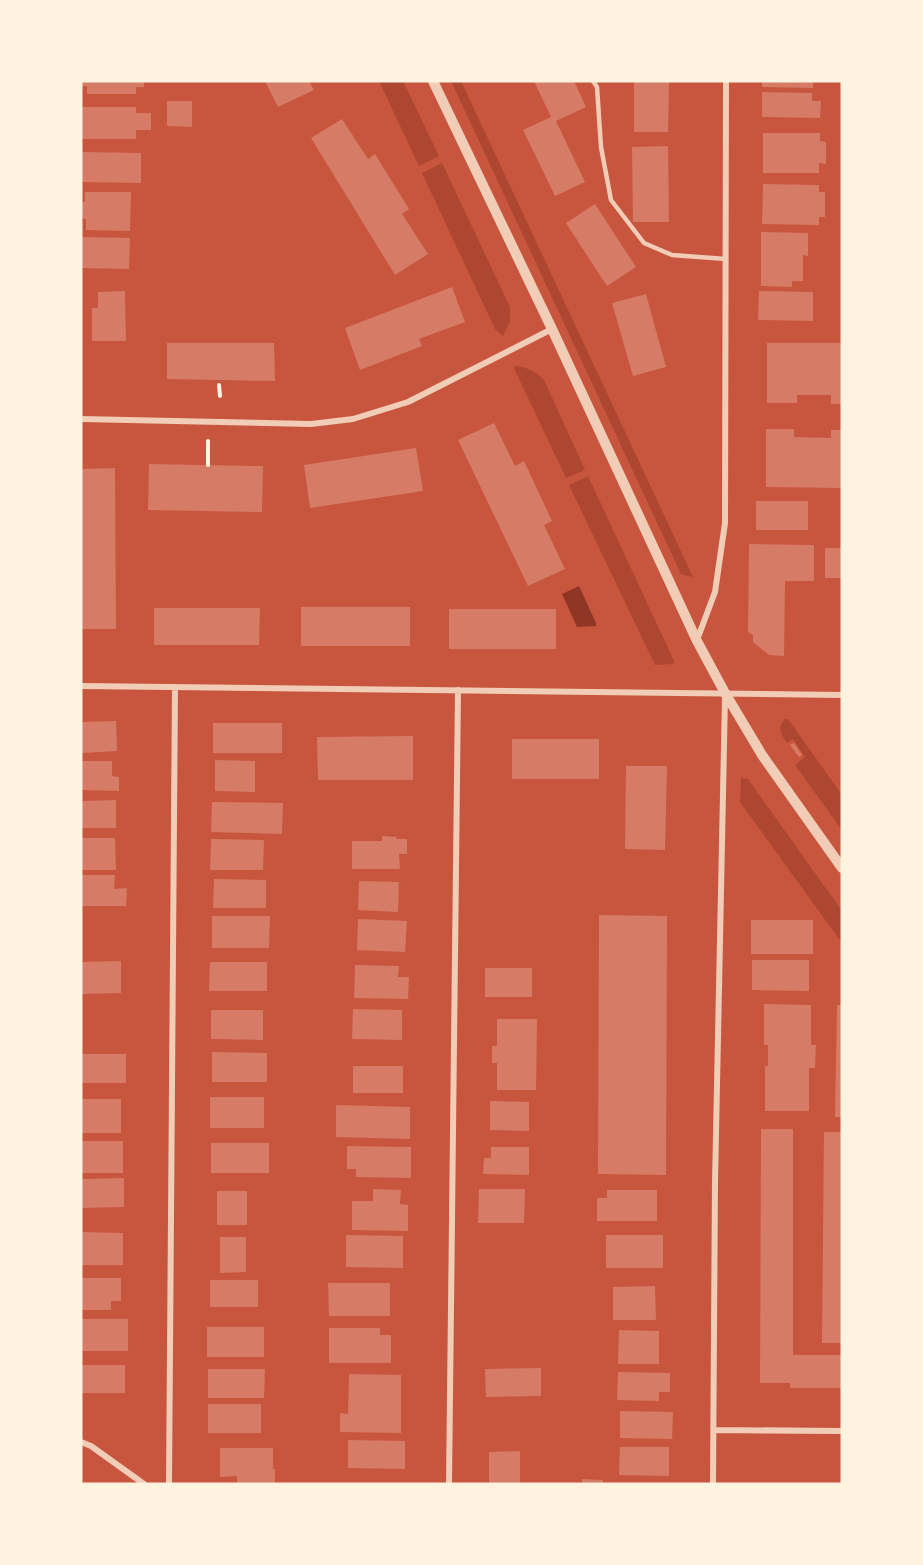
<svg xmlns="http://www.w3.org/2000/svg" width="923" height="1565" font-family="Literata,serif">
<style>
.green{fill:#ae4732}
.water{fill:#8f3625}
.building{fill:#d67c66}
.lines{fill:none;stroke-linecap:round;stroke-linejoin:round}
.path{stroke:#fff3e0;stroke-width:4}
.service{stroke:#f1ccb7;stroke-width:4.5}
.minor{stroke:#f1ccb7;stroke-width:6}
.tertiary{stroke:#f1ccb7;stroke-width:10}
</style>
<rect width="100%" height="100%" fill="#c8553d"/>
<path class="green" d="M379,81H403L439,156L419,166Z
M451,81H461L693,577L681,574Z
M442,163L510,307V321L503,336L495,329L422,173Z
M513,366C525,366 535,371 544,380L585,470L566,478Z
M588,476L675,663L671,664L655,665L569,485Z
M785,719H788L842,795V830L795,765L805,757L793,739L787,743C781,735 777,727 785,719Z
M741,778L748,779L842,911V943L740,802Z"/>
<path class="water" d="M579,586L596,623V626L577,627L562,594Z"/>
<path class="building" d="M81,81H144V87H136V94H87V86H81Z
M265,81H309L314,90L278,107Z
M534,81H574L586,107L556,121L585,182L555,196L523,130L551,117Z
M634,81H669L668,132H634Z
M762,81H813V88L762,87Z
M762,92L812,93V101H821L820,118L762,117Z
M167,101H192V127L167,126Z
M81,107H136V113H151V130H136V139H81Z
M342,119L368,159L375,154L409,209L402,214L428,254L395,275L311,138Z
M763,133H820V141L826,142V164L819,163V173H763Z
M668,146L669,222H633L632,147Z
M81,152L141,153V183L81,182Z
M763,184L819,185V192H825V217H819V225L762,224Z
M85,192H131L130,231L86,230V219L81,218V202H85Z
M595,204L636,267L607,286L566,223Z
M761,232L808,233V256L803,255V281H792V287L761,286Z
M81,237L130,238L129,269L81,268Z
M452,287L465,322L419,339L422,346L360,370L345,328Z
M125,291L126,341H92V308H98V292Z
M759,291L813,292V321L758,320Z
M646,294L666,367L633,376L612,303Z
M167,343H274L275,381L167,379Z
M767,343H842V404H831V395H797V403H767Z
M494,423L515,466L524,461L552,521L544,525L565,569L528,586L458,440Z
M766,429H794V437L831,438V430H842V488L766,487Z
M416,448L423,491L310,508L304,465Z
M149,464L263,466L262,512L148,510Z
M115,468L116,629H81V469Z
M756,501H808V530H756Z
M749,544L814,545V581H785L784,656L769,655L753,642V635L748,632Z
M825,548H842V578H825Z
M301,607H410V646H301Z
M154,608H260L259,645H154Z
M449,609H556V649H449Z
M116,721L117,751L81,753V722Z
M213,723H282V753H213Z
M413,736V780H318L317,737Z
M512,739H599V779H512Z
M794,743L802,755L799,757L790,745Z
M215,760L255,761V792L215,791Z
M81,761H112V776L119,777V791L81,790Z
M626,766H667L665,850L625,849Z
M116,800V828H81V801Z
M212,802L283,803L282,834L211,832Z
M382,836L397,837L396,839H407V854H399L400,869H352V841H382Z
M81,838H115L116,870H81Z
M211,839L264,840L263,870H210Z
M81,875H115L114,889L127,888L126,906H81Z
M214,879L266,880V908H213Z
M359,881L399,882L398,912L358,910Z
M599,915L667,916L666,1175L598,1174Z
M212,916H270L269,948H212Z
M358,919L407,921L405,952L357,950Z
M751,920H813V954H751Z
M752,960H809V991L752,990Z
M121,961V993L81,994V962Z
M210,962H267V991H209Z
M355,965L399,966L398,977H409L408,999L354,998Z
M485,968H532V997H485Z
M764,1004L811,1005V1045H816L815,1068H809V1111H765V1066H768V1045H764Z
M837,1005H842V1117H835Z
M353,1009L402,1010V1040L352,1039Z
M211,1010H263V1040L211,1039Z
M497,1019H537L536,1090H497V1063H492V1046H497Z
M212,1052L267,1053V1082H212Z
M81,1054H126V1083H81Z
M353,1066H403V1093H353Z
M210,1097H264V1128H210Z
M81,1099H121V1133H81Z
M490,1101L529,1102V1131L490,1130Z
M336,1105L410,1107V1139L336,1137Z
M761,1129H793V1355H842V1388H790V1383H760Z
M824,1132H842V1343H822Z
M81,1141H123V1173H81Z
M211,1143H269V1173H211Z
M347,1146L411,1147V1178L356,1177V1169H347Z
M491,1147H529V1175L483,1174L484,1158H491Z
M124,1178V1207L81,1208V1179Z
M373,1189L401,1190L400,1204L408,1205V1231L352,1230V1201H373Z
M479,1189H525L524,1223H478Z
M607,1190H657V1221H597V1198H607Z
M217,1191H247V1225H217Z
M81,1232L123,1233V1265H81Z
M346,1235L403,1236V1268L346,1267Z
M606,1235H663V1268H606Z
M220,1237H246V1272L220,1273Z
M81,1278H121V1301H111V1310H81Z
M210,1280H258V1307H210Z
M328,1283H390V1316H329Z
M655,1286L656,1320H613V1287Z
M81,1319H128V1351H81Z
M207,1327H264V1357H207Z
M329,1328H380V1335H391V1363H329Z
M619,1330L659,1331V1364H618Z
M81,1365H125V1393H81Z
M541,1368V1396L486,1397L485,1369Z
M208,1369H265L264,1398H208Z
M618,1372L670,1373V1392H659V1401L617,1400Z
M349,1374L401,1375V1433L340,1432V1413L348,1414Z
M208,1404H261V1433H208Z
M620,1411L673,1412L672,1439L620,1438Z
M348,1440L405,1441V1469L348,1468Z
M620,1447H669V1476L619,1475Z
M220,1448H273V1469H275V1484H237V1476L220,1477Z
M520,1451V1484H489V1452Z
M582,1479L603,1480V1484H582Z"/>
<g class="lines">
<path class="path" d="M219,385L220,396
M208,465V441"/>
<path class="service" d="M593,81L597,87L601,147L611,200L644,243L672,255L726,259"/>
<path class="minor" d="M81,419L311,424L353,419L408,402L552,329
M697,640L715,592L725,523L726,81
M81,686L842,695
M714,1430L842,1431
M81,1442L91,1446L144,1484
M169,1484L175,687
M449,1484L458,690
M713,1484L715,1182L725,697"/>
<path class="tertiary" d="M433,81L552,329L697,641L725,693L762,755L842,868"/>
</g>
<rect width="923" height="1565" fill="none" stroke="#fff3e0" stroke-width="165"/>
</svg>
